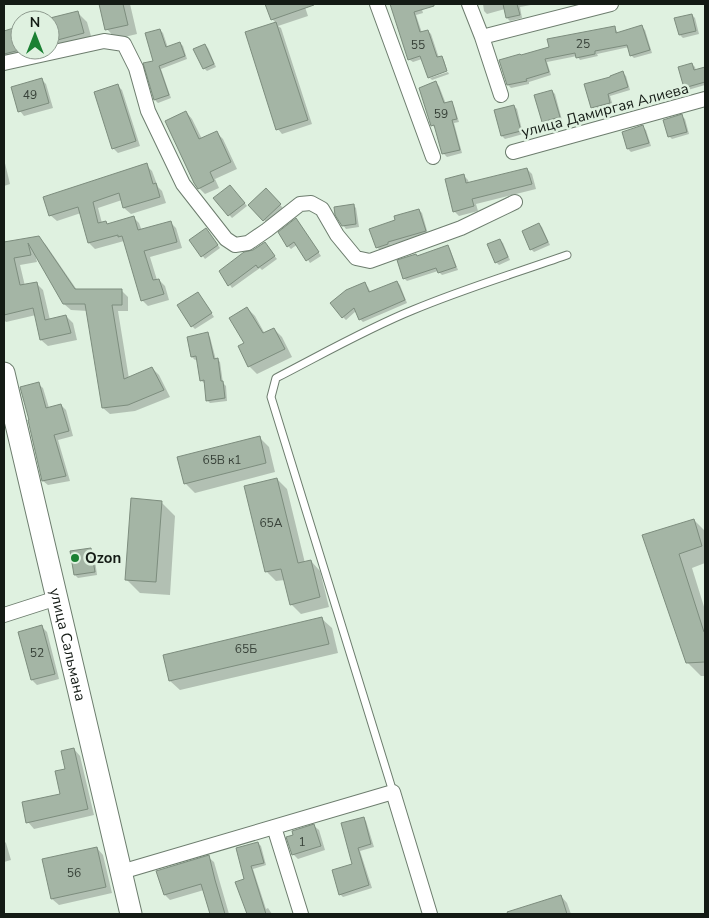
<svg xmlns="http://www.w3.org/2000/svg" width="709" height="918" font-family="'Nunito Sans',sans-serif">
<style>
.shadow{fill:#0003}
.building{fill:#a4b5a5;stroke:#7d8d7e}
.lines{fill:none;stroke-linecap:round;stroke-linejoin:round}
.service-casing{stroke:#6d7d6e;stroke-width:9}
.minor-casing{stroke:#6d7d6e;stroke-width:16}
.primary-casing{stroke:#6d7d6e;stroke-width:23}
.service{stroke:#fff;stroke-width:7}
.minor{stroke:#fff;stroke-width:14}
.primary{stroke:#fff;stroke-width:21}
.poi-dot{fill:#1b8033;stroke:#dff1e0;stroke-width:2}
.labels{text-anchor:middle;dominant-baseline:central;stroke-width:5;stroke-linejoin:round;paint-order:stroke}
.number-label{font-size:12px;fill:#384239}
.street-label{font-size:15px;fill:#141b15;stroke:#dff1e0}
.poi-label{font-size:15px;font-weight:bold;fill:#141b15;stroke:#dff1e0;text-anchor:start}
</style>
<rect width="100%" height="100%" fill="#dff1e0"/>
<path class="shadow" d="M101,4H130L137,34L116,39L107,29Z
M267,4H304L308,16L278,26L281,28L312,124L282,134L278,129L276,23L272,19Z
M391,4H419L421,6L423,13L416,15L422,33L428,31L431,34L439,58L441,57L444,60L447,70L428,76L422,59L413,62L410,60Z
M483,4H536L520,7L522,18L510,21L507,18L505,9L487,14L484,11Z
M78,13L87,22L93,43L4,62V32L20,28V50H50V20H49Z
M692,15L695,18L699,34L683,38L680,35Z
M642,27L645,30L652,53L634,58L631,55L629,47L597,54L598,56L580,60L577,56L547,62L551,75L529,82V84L511,88L508,85L500,61L520,56L614,28L617,31L618,34Z
M160,30L163,33L168,48L180,43L183,46L187,59L161,69L171,98L158,103L155,100L145,64L155,62Z
M205,45L208,48L216,67L207,71L204,68Z
M692,64L695,67L696,71L705,68V85L688,90L685,87Z
M448,72L449,74L432,80L430,78Z
M623,73L626,76L630,90L610,96L613,106L595,110L592,107Z
M41,79L46,84L53,108L24,116L20,111Z
M436,83L439,86L446,104L451,103L454,106L459,122L454,123L462,153L447,157L444,154L436,128L433,126L420,88Z
M118,86L122,90L140,146L118,153L113,148Z
M552,91L555,94L562,120L546,125L543,122Z
M514,106L517,109L523,134L505,139L502,136L495,111Z
M186,112L192,119L202,139L217,133L223,139L237,169L215,179L219,188L205,194L199,188Z
M682,116L685,119L689,134L672,139L669,136Z
M643,127L646,130L651,146L631,152L628,149Z
M4,159L10,184L4,186Z
M146,165L152,171L158,187L162,191L166,203L131,214L124,208L122,200L98,208L102,223L106,222L108,225L133,217L139,223L142,231L170,222L176,228L182,248L150,257L157,280H159L165,286L169,300L148,306L142,300L124,241L95,249L89,243L81,213L57,221L50,215Z
M527,169L532,174L536,189L476,204L478,211L459,216L454,211L464,176L468,180L469,183Z
M233,189L247,206L232,218L215,199Z
M266,190L283,208L267,223L250,205Z
M353,205L356,208L359,227L346,229L343,225Z
M419,210L422,213L428,234L390,245L391,246L380,250L377,247Z
M299,223L321,256L310,263L298,244L291,249L288,246Z
M539,224L542,227L550,245L534,252L531,249Z
M209,233L220,248L205,259L191,241Z
M39,238L46,245L77,290L122,291L128,297V311H118L129,379L152,368L159,375L170,397L135,411L110,414L103,408L88,311L71,310L64,304L35,254L37,262L20,265L25,286L36,283L43,290L50,320L66,316L73,323L77,340L48,346L41,340L36,315L6,322L4,320V244Z
M500,240L503,243L510,260L499,265L496,262Z
M447,246L450,249L458,270L442,275L438,271L407,281L404,278L418,257Z
M267,247L277,259L262,270L260,268L232,288L221,272Z
M397,282L400,285L407,303L363,322L360,319L356,311L346,320L343,317L365,284L368,287L371,293Z
M200,296L214,317L195,329L192,326Z
M247,308L255,316L265,334L274,329L282,337L292,357L257,374L249,366L245,343Z
M207,334L210,337L216,360L217,359L220,362L223,383L226,386L227,401L210,403L207,400L205,383H204L201,380L198,359L195,360L192,357Z
M38,384L43,388L49,408L61,405L66,410L73,436L58,440L70,481L48,485L43,481Z
M259,437L269,447L275,472L195,493L185,483Z
M277,479L287,489L305,563L311,561L320,571L329,607L301,614L291,604L285,580L276,581L267,572Z
M161,502L175,516L170,595L140,593L126,579Z
M694,520L705,531V563L692,568L705,610V676H701L687,662L644,536Z
M91,549L94,552L97,575L78,578L75,575Z
M322,619L332,628L338,653L180,690L170,681Z
M42,627L47,632L59,679L37,685L32,680L20,632Z
M74,749L80,756L94,815L34,829L28,822L62,794Z
M363,818L366,821L374,847L360,851L372,888L343,897L340,894L354,864Z
M314,826L319,830L325,850L298,859L293,854Z
M4,841L6,843L11,860L4,862Z
M258,843L261,846L266,865L253,869L266,909L268,908L272,914H248L246,909V880Z
M97,848L103,855L112,893L59,905L52,899Z
M208,857L214,862L229,914H211L204,890L170,900L165,895Z
M561,896L567,903L571,914H506Z"/>
<path class="building" d="M99,4H123L128,25L105,30Z
M265,4H313L314,5L271,20Z
M390,4H434V6L414,12L420,32L428,30L437,57L442,56L447,71L428,78L420,56L408,60Z
M503,4H517L520,15L506,18Z
M78,11L84,33L50,42V18Z
M692,14L696,31L679,35L674,18Z
M276,22L308,120L276,130L245,32Z
M642,25L650,50L630,56L627,45L595,51V54L576,58L575,53L545,59L549,72L526,79L527,81L507,85L499,60L520,54L521,55L549,47L547,39L615,26L616,33Z
M20,26V50L4,54V31Z
M160,29L166,47L180,42L185,56L159,66L169,95L154,100L143,63L153,61L145,33Z
M205,44L214,64L203,69L193,49Z
M692,63L694,70L705,67V82L684,88L678,67Z
M623,71L628,87L608,94L610,103L591,108L584,84L610,77V76Z
M42,78L49,103L18,112L11,87Z
M436,81L444,103L452,101L457,119L452,120L460,150L442,154L434,125L431,126L419,88Z
M118,84L136,141L112,149L94,92Z
M552,90L560,117L542,122L534,95Z
M514,105L521,131L501,136L494,110Z
M186,111L199,139L217,131L231,162L210,172L214,181L198,189L194,183L165,121Z
M682,114L687,132L668,137L663,120Z
M643,125L649,143L627,149L622,132Z
M147,163L153,184L156,183L160,197L123,208L119,193L93,202L98,223L106,221L107,224L134,216L138,230L171,221L177,242L144,251L153,280L159,279L164,294L141,301L122,236L118,237V235L88,243L78,207L49,216L43,197Z
M527,168L532,184L472,199L474,206L453,212L445,179L464,174L466,183Z
M230,185L245,203L228,216L213,198Z
M266,188L281,204L263,221L248,205Z
M354,204L356,224L342,226L335,215L334,207Z
M419,209L426,231L388,242V244L376,248L369,229L395,220L394,216Z
M296,218L319,252L306,261L294,242L287,247L278,232Z
M539,223L548,242L530,250L522,231Z
M206,228L218,245L201,257L189,240Z
M39,236L75,289H122V305H112L124,379L152,367L164,390L128,405L102,408L85,304H63L28,243L31,255L14,258L20,285L37,282L45,320L66,315L71,333L40,340L33,308L4,315V242Z
M500,239L508,257L495,263L487,244Z
M265,242L275,256L258,268L256,265L228,286L219,271L244,252L253,250Z
M448,245L456,267L438,273L436,268L403,279L397,260L416,254L417,256Z
M397,281L405,300L359,320L354,308L342,318L330,303L346,290L365,282L369,292Z
M198,292L212,313L191,327L177,305Z
M247,307L263,333L274,328L285,349L248,367L238,346L244,343L229,318Z
M208,332L214,359L218,358L221,381H223L225,398L206,401L204,380L200,381L196,356L191,357L187,337Z
M39,382L46,408L61,404L69,431L54,435L66,476L42,481L28,420H29L20,387Z
M260,436L266,463L184,484L177,457Z
M277,478L298,563L311,560L320,597L290,605L281,569L265,572L244,486Z
M131,498L162,501L156,582L125,580Z
M694,519L702,546L679,554L704,632H705V662L686,663L642,535Z
M91,548L95,572L74,575L70,551Z
M322,617L329,644L169,681L163,655Z
M42,625L55,674L31,680L18,632Z
M74,748L88,809L26,823L22,802L60,794L55,771L65,769L61,751Z
M364,817L371,844L358,848L369,885L339,895L332,870L352,864L341,823Z
M314,824L321,846L292,855L286,837L293,835L292,831Z
M258,842L264,863L251,866L266,914H247L235,882L244,879L236,848Z
M97,847L106,887L51,899L42,859Z
M209,855L215,880L225,914H210L201,884L164,895L156,871Z
M561,895L567,914H508L507,912Z"/>
<g class="lines">
<defs>
<path id="service" d="M393,792L271,397L276,378C321,355 366,329 413,310C463,289 516,273 567,255"/>
<path id="minor" d="M377,4L433,157
M469,4L482,37L501,95
M482,37L611,4
M4,63L104,41L124,44L136,68L148,111L183,184L226,239L235,245L248,243L267,230L300,204L311,203L322,209L337,235L356,258L370,261L461,228L515,202
M513,152L705,99
M4,615L57,598
M274,827L301,914
M121,872L393,792L430,914"/>
<g id="primary">
<path id="s1" d="M4,373L131,914"/>
</g>
</defs>
<use href="#service" class="service-casing"/>
<use href="#minor" class="minor-casing"/>
<use href="#primary" class="primary-casing"/>
<use href="#service" class="service"/>
<use href="#minor" class="minor"/>
<use href="#primary" class="primary"/>
</g>
<circle class="poi-dot" cx="75" cy="558" r="5"/>
<g class="labels">
<g class="number-label">
<text x="583" y="44">25</text>
<text x="418" y="45">55</text>
<text x="30" y="95">49</text>
<text x="441" y="114">59</text>
<text x="222" y="460">65В к1</text>
<text x="271" y="523">65А</text>
<text x="246" y="649">65Б</text>
<text x="37" y="653">52</text>
<text x="302" y="842">1</text>
<text x="74" y="873">56</text>
</g>
<g class="street-label">
<text transform="translate(605 110) rotate(-15)">улица Дамиргая Алиева</text>
<text stroke="none"><textPath href="#s1" startOffset="279">улица Сальмана</textPath></text>
</g>
<g class="poi-label">
<text x="85" y="558">Ozon</text>
</g>
</g>
<rect width="709" height="918" fill="none" stroke="#141b15" stroke-width="10"/>
<g transform="translate(35 35)"><circle r="24" fill="#dff1e0" stroke="#8e9b8f"/>
<path d="M0-4L9 19L0 12L-9 19Z" fill="#1b8033"/>
<text y="-8" font-size="14" font-weight="bold" text-anchor="middle" fill="#141b15">N</text>
</g>
</svg>
